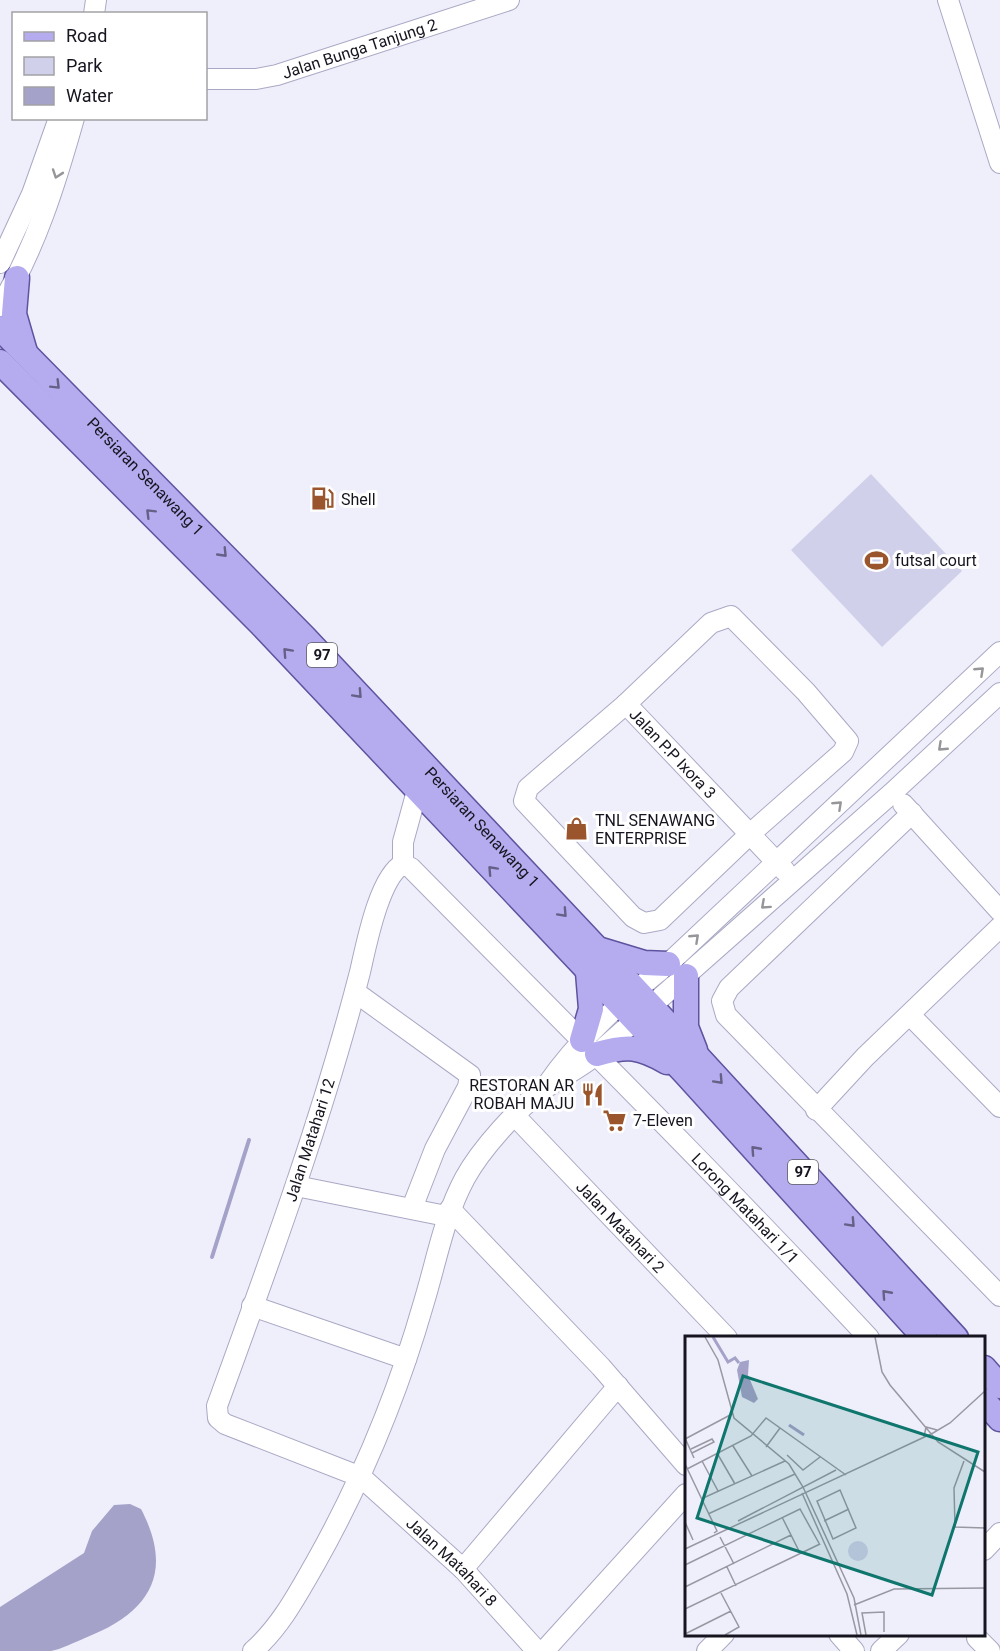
<svg xmlns="http://www.w3.org/2000/svg" width="1000" height="1651" font-family="Roboto,sans-serif">
<style>
.green{fill:#d1d0eb}
.water{fill:#a4a2c9}
.lines{fill:none;stroke-linecap:round;stroke-linejoin:round}
.stream{stroke:#a4a2c9;stroke-width:4}
.minor-casing{stroke:#aaa9c5;stroke-width:22}
.major-casing{stroke:#5e539f;stroke-width:27}
.minor{stroke:#fff;stroke-width:20}
.major{stroke:#b5acef;stroke-width:24}
.oneway{stroke:#96969a}
.oneway2{stroke:#666087}
.labels{text-anchor:middle;dominant-baseline:central;stroke-width:6;stroke-linejoin:round;paint-order:stroke}
.shield{fill:#fff;stroke:#5c5b62;stroke-width:1.5}
.shield-label{font-size:15px;font-weight:bold;fill:#16151f}
.street-label{font-size:16px;fill:#16151f;stroke:#fff}
.poi-label{font-size:16px;fill:#16151f;stroke:#fff;text-anchor:start}
.inset-river{fill:none;stroke:#a4a2c9;stroke-width:3}
.inset-road{fill:none;stroke:#9898a3;stroke-width:1.5}
.view{fill:#0f766e;fill-opacity:0.15;stroke:#0f766e;stroke-width:3}
.inset-edge{fill:none;stroke:#16151f;stroke-width:3}
</style>
<rect width="100%" height="100%" fill="#efeffb"/>
<path class="green" d="M871,474L962,571L882,647L791,550Z"/>
<path class="water" d="M130,1504L141,1509C175,1574 149,1613 85,1638C75,1642 62,1649 51,1651C35,1651 16,1651 0,1651V1607L84,1553L92,1531L114,1505Z"/>
<g class="lines">
<path class="stream" d="M212,1257L249,1140"/>
<defs>
<g id="minor">
<path d="M948,0L1000,163"/>
<path d="M94,14L96,0"/>
<path id="s1" d="M206,79H256L277,75L509,0"/>
<path d="M0,263L32,194L59,118"/>
<path d="M0,306C35,250 56,182 74,118"/>
<path d="M731,616L806,692L848,741L843,752L750,834L660,920L644,923L633,917L524,801L528,788L626,704L711,623Z"/>
<path id="s2" d="M626,704L785,871"/>
<path d="M903,804L1000,911"/>
<path d="M912,813L729,988L722,1001L726,1015L1000,1296"/>
<path id="s3" d="M403,864C379,877 366,946 360,972C322,1120 269,1263 217,1406L218,1418L225,1424L361,1477L463,1569L537,1651"/>
<path id="s4" d="M403,864L411,868C565,1024 720,1178 869,1338"/>
<path d="M403,864V842L417,791"/>
<path d="M355,992L470,1075L468,1087L435,1149L412,1208"/>
<path d="M910,1015L1000,1107"/>
<path d="M547,1085C580,1037 623,1000 668,964L1000,652"/>
<path d="M816,1110L865,1057L1000,927"/>
<path id="s5" d="M515,1116L727,1338"/>
<path d="M296,1186L446,1216"/>
<path d="M450,1209L601,1367L686,1465"/>
<path d="M252,1306L406,1359"/>
<path d="M984,1550L1000,1533"/>
<path d="M463,1569L618,1386"/>
<path d="M839,1634L854,1651"/>
<path d="M977,1638L990,1651"/>
<path d="M253,1651C281,1626 297,1595 316,1562C362,1480 398,1393 424,1302C437,1259 444,1217 465,1178C481,1149 517,1109 544,1089C561,1077 580,1068 597,1054L892,793L1000,693"/>
<path d="M544,1651L686,1494"/>
<path d="M707,1651L724,1634"/>
<path d="M881,1651L899,1634"/>
</g>
<g id="major">
<path d="M17,278L14,314L25,352"/>
<path id="s6" d="M0,328L305,638L651,1006L956,1338"/>
<path d="M0,362L261,624L685,1073L925,1338"/>
<path d="M601,950L644,963L668,964"/>
<path d="M686,976V1027L695,1050"/>
<path d="M582,1040L591,1009L588,972"/>
<path d="M597,1054C628,1045 639,1046 667,1062"/>
<path d="M984,1368L1000,1386"/>
<path d="M984,1401L1000,1419"/>
</g>
</defs>
<use href="#minor" class="minor-casing"/>
<use href="#major" class="major-casing"/>
<use href="#minor" class="minor"/>
<use href="#major" class="major"/>
</g>
<defs><path id="oneway-chevron" d="M-2-3.5L2.5 0L-2 3.5" fill="none" stroke-width="1.6" stroke-linecap="round" stroke-linejoin="round" transform="scale(1.5)"/></defs>
<g class="oneway">
<use href="#oneway-chevron" transform="translate(57 174) rotate(109)"/>
<use href="#oneway-chevron" transform="translate(980 671) rotate(-43)"/>
<use href="#oneway-chevron" transform="translate(942 747) rotate(137)"/>
<use href="#oneway-chevron" transform="translate(838 805) rotate(-43)"/>
<use href="#oneway-chevron" transform="translate(765 905) rotate(138)"/>
<use href="#oneway-chevron" transform="translate(695 938) rotate(-43)"/>
</g>
<g class="oneway2">
<use href="#oneway-chevron" transform="translate(56 385) rotate(45)"/>
<use href="#oneway-chevron" transform="translate(150 513) rotate(-135)"/>
<use href="#oneway-chevron" transform="translate(223 553) rotate(46)"/>
<use href="#oneway-chevron" transform="translate(287 652) rotate(-133)"/>
<use href="#oneway-chevron" transform="translate(358 694) rotate(47)"/>
<use href="#oneway-chevron" transform="translate(492 870) rotate(-133)"/>
<use href="#oneway-chevron" transform="translate(563 913) rotate(47)"/>
<use href="#oneway-chevron" transform="translate(719 1080) rotate(47)"/>
<use href="#oneway-chevron" transform="translate(755 1150) rotate(-132)"/>
<use href="#oneway-chevron" transform="translate(851 1223) rotate(47)"/>
<use href="#oneway-chevron" transform="translate(886 1294) rotate(-132)"/>
</g>
<defs>
<symbol id="fuel-bare" viewBox="-9 -9 18 18"><path d="M-5.5-6h7V0h2V4h1.3V-2.5L3-4.5l.8-.8L6-3V5H2.5V1h-1V6h-7ZM-4.2-4.7v3.2H.2V-4.7Z" fill="#9b552c" stroke="#fff" stroke-width="2.5" paint-order="stroke"/></symbol>
<symbol id="stadium-bare" viewBox="-9 -9 18 18"><path d="M0-5a6.5 5 0 1 0 0 10a6.5 5 0 1 0 0-10ZM-3.5-1.8h7v3.6h-7Z" fill="#9b552c" stroke="#fff" stroke-width="2.5" paint-order="stroke"/></symbol>
<symbol id="shop-bare" viewBox="-9 -9 18 18"><path d="M-5-2.5h2.3a2.7 3.5 0 0 1 5.4 0H5L5.5 6h-11ZM-1.5-2.5h3a1.5 2.3 0 0 0-3 0Z" fill="#9b552c" stroke="#fff" stroke-width="2.5" paint-order="stroke"/></symbol>
<symbol id="restaurant-bare" viewBox="-9 -9 18 18"><path d="M-5-6h1v4h1v-4h1v4h1v-4h1v5L-1.5 .5V6h-2V.5L-5-1ZM5-6V6H3V1.5H1.5Q1.5-4 5-6Z" fill="#9b552c" stroke="#fff" stroke-width="2.5" paint-order="stroke"/></symbol>
<symbol id="supermarket-bare" viewBox="-9 -9 18 18"><path d="M-6-5.5h2.5l.6 2H6L4.5 2H-2.5L-4.4-4H-6ZM-1.5 3.2a1.3 1.3 0 1 0 .1 0ZM3 3.2a1.3 1.3 0 1 0 .1 0Z" fill="#9b552c" stroke="#fff" stroke-width="2.5" paint-order="stroke"/></symbol>
</defs>
<g fill-rule="evenodd">
<use href="#fuel-bare" x="306" y="482" width="33" height="33"/>
<use href="#stadium-bare" x="860" y="544" width="33" height="33"/>
<use href="#shop-bare" x="560" y="812" width="33" height="33"/>
<use href="#restaurant-bare" x="576" y="1078" width="33" height="33"/>
<use href="#supermarket-bare" x="598" y="1104" width="33" height="33"/>
</g>
<g class="labels">
<g class="shield">
<rect x="307" y="643" width="30" height="24" rx="4.5"/>
<rect x="788" y="1160" width="30" height="24" rx="4.5"/>
</g>
<g class="shield-label">
<text x="322" y="655">97</text>
<text x="803" y="1172">97</text>
</g>
<g class="street-label">
<text stroke="none"><textPath href="#s1" startOffset="158">Jalan Bunga Tanjung 2</textPath></text>
<text stroke="none"><textPath href="#s6" startOffset="208">Persiaran Senawang 1</textPath></text>
<text stroke="none"><textPath href="#s2" startOffset="68">Jalan P.P Ixora 3</textPath></text>
<text stroke="none"><textPath href="#s6" startOffset="694">Persiaran Senawang 1</textPath></text>
<text transform="translate(310 1140) rotate(-72)">Jalan Matahari 12</text>
<text stroke="none"><textPath href="#s4" startOffset="486">Lorong Matahari 1/1</textPath></text>
<text stroke="none"><textPath href="#s5" startOffset="153">Jalan Matahari 2</textPath></text>
<text stroke="none"><textPath href="#s3" startOffset="867">Jalan Matahari 8</textPath></text>
</g>
<g class="poi-label">
<text x="341" y="499">Shell</text>
<text x="895" y="560">futsal court</text>
<text x="595" y="820">TNL SENAWANG<tspan x="595" dy="18">ENTERPRISE</tspan></text>
<text x="574" y="1085" text-anchor="end">RESTORAN AR<tspan x="574" dy="18">ROBAH MAJU</tspan></text>
<text x="633" y="1120">7-Eleven</text>
</g>
</g>
<g transform="translate(685 1336)">
<rect width="300" height="300" fill="#efeffb"/>
<path d="M163 215a10 10 0 1 1 20 0a10 10 0 1 1-20 0Z" fill="#d1d0eb"/>
<path d="M64,24L63,39L73,63L69,67L57,61L52,34L55,26Z" fill="#a4a2c9"/>
<path class="inset-river" d="M28,1L43,26L50,22L54,27M104,89L119,99"/>
<path class="inset-road" d="M20,1L33,24L49,82L104,128L118,151L169,262L176,299M190,1L197,36L205,49L253,106L300,136M239,101L241,91L252,94M0,102L9,122M0,103L47,78M48,110L67,140M81,111L95,92M6,113L27,103L29,106L7,117M32,117L50,148M102,119L118,134L135,121M17,125L33,155M279,125L269,152L270,191L300,192M0,128L32,195L29,197M2,133L66,100L81,82L161,139M155,154L171,192L148,203L132,165ZM117,157L162,258L172,299M16,163L100,125M23,178L110,138M97,181L115,217M53,185L151,134M139,185L164,173M0,186L8,204M35,201L49,228M0,213L248,97L265,87L300,55M0,229L115,173L135,209M42,231L51,250M0,251L106,199M36,257L54,291L40,299M169,269L209,253L300,252M0,273L135,208M0,298L46,275M181,299L177,277L199,276V296"/>
<path class="view" d="M58,40L293,116L247,259L12,182Z"/>
<rect width="300" height="300" class="inset-edge"/>
</g>
<rect x="12" y="12" width="195" height="108" fill="#ffffff" stroke="#a2a1a5" stroke-width="1.5"/>
<rect x="24" y="32" width="30" height="9" fill="#b5acef" stroke="#a2a1a5" stroke-width="1.5"/>
<text x="66" y="42" font-size="18" fill="#16151f">Road</text>
<rect x="24" y="57" width="30" height="18" fill="#d1d0eb" stroke="#a2a1a5" stroke-width="1.5"/>
<text x="66" y="72" font-size="18" fill="#16151f">Park</text>
<rect x="24" y="87" width="30" height="18" fill="#a4a2c9" stroke="#a2a1a5" stroke-width="1.5"/>
<text x="66" y="102" font-size="18" fill="#16151f">Water</text>
</svg>
